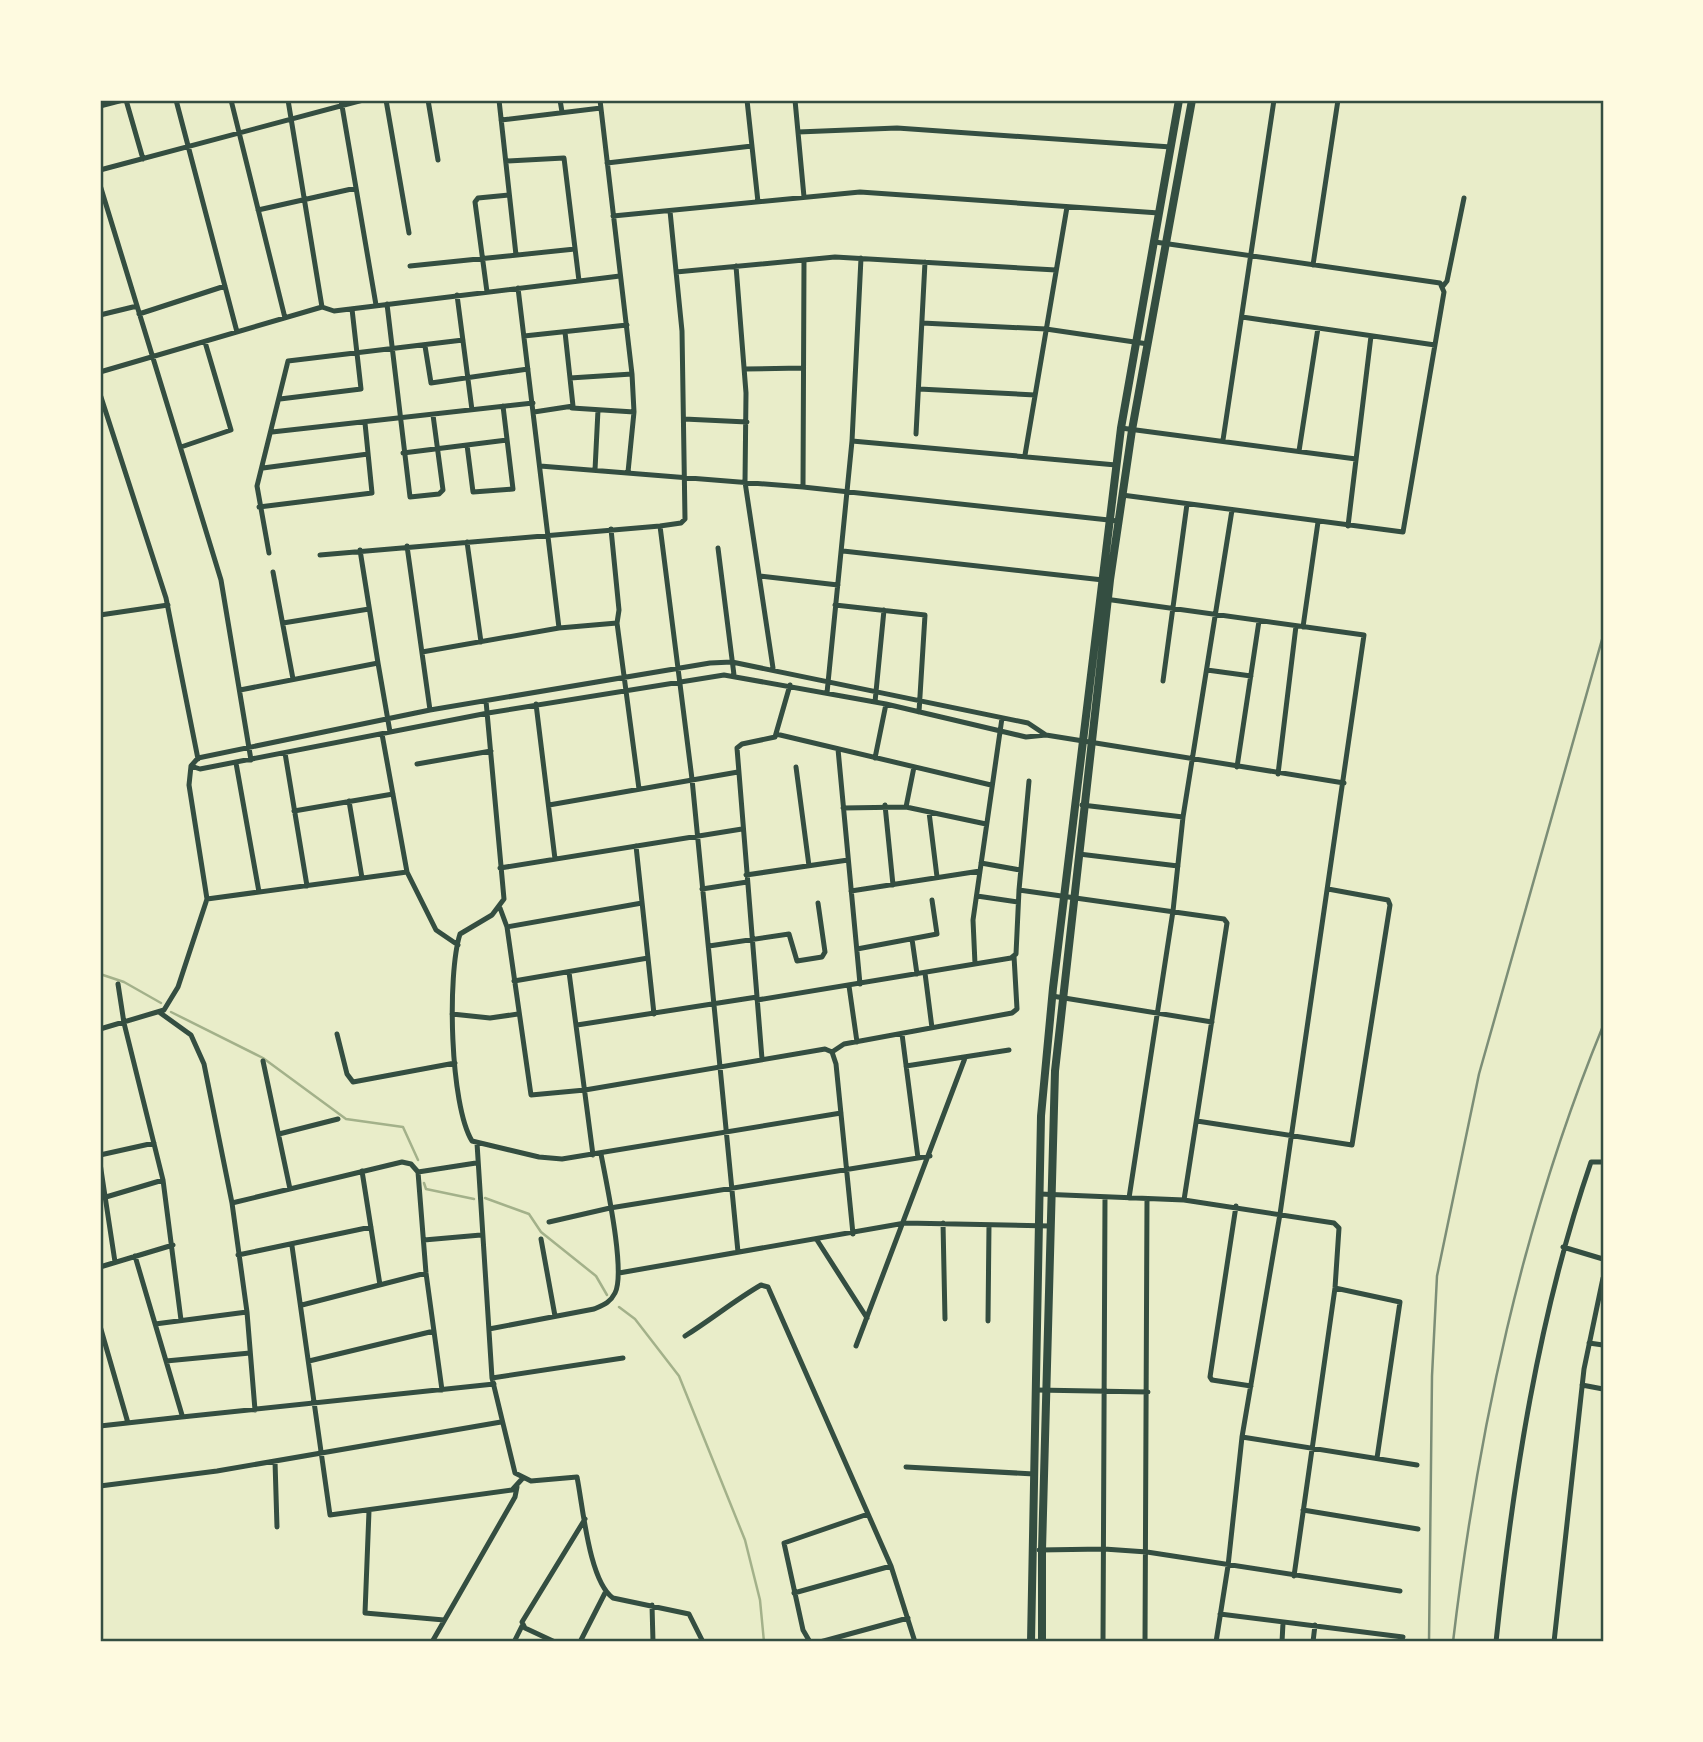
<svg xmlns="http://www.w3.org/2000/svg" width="1703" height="1742" font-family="Helvetica,sans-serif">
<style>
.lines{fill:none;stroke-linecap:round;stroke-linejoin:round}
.stream{stroke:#a3b18a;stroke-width:2.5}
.minor{stroke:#344e41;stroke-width:5}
.primary{stroke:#344e41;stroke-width:8}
.rail{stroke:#7c8e77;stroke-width:2.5}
.neatline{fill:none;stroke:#344e41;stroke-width:2.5}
</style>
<rect width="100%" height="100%" fill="#e9edc9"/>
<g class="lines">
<path class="stream" d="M100,974L124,982L161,1003
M171,1012L263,1058L346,1119L403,1127L418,1160
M424,1183L426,1189L474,1199
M485,1198L529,1214L541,1232L596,1276L607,1295
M619,1307L635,1319L679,1376L745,1540L760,1600L764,1642"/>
<path class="minor" d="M126,100L143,159
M176,100L237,332
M231,100L285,318
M288,100L322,307
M341,100L376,305
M386,100L409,233
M428,100L438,160
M499,100L516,255
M560,100L562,112
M600,100L632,374L634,412L628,472
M747,100L758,202
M795,100L804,197
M100,106L123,100
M501,120L601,108
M798,132L897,128L1171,147
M506,161L564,158L579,281
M607,163L752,146
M100,170L363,100
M100,185L221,580L251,760
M258,210L356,188
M613,216L860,192L1159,213
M1313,265L1338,100
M410,266L575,249
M736,266L746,393L745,482L773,668
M676,272L835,257L1056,270
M1443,286L1447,281L1464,198
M518,288L559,628
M487,292L475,202L478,198L509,195
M457,295L472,410
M387,304L410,497L439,494L443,490L433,415
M139,314L225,286
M100,315L137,306
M1242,317L1435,345
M922,323L1046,329L1148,344
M524,336L627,325
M425,346L431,383L528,369
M745,369L802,368
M100,372L322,307L334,311L620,276
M570,378L632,374
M919,389L1035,395
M100,394L166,598L198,759
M280,399L361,389L352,309
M572,408L634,412
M534,412L573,406L565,332
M684,419L747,422
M1121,428L1356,459
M272,432L533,403
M916,434L925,262
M1223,440L1274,100
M852,441L1116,465
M467,445L507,440
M181,447L231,430L205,342
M1299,451L1318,328
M403,453L467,445L473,492L513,489L503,406
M1025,455L1067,207
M540,466L803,487L1118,521
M263,468L368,454
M595,470L598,410
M803,487L804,260
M1122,495L1403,532L1444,292L1440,283L1155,242
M259,507L372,493L365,423
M660,526L692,779L738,1252
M1348,526L1371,336
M611,529L619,610L617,623
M467,542L481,642
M407,546L430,710
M718,548L734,675
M843,551L1103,580
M269,553L257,486L288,361L463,340
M320,555L660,526L681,523L685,519L682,331L670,211
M273,572L293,679
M760,576L838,585
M1105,599L1364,635L1280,1214L1242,1437L1228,1566L1216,1642
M835,605L925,615L919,712
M100,615L168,605
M283,623L369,609
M1303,627L1318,522
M422,652L559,628L617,623L639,789
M378,663L390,732
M1207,670L1251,676
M1163,681L1187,504
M240,690L378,663L360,550
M827,693L852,441L861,258
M486,701L504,899L492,915L460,934C447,975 450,1105 472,1141L539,1157L562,1159L841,1113
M875,702L884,610
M536,704L555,859
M382,734L407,872
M776,734L991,785
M838,749L860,984
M285,753L307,886
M875,758L886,704
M236,763L259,892
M417,764L491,751
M191,766L200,769L488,713L724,675L886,704L1026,737L1046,735L1344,783
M796,767L809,866
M1237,767L1259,621
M1278,774L1296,626
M1029,781L1019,890L1224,919L1227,923L1184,1200
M349,801L362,878
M549,805L738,772
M885,805L893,885
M1082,805L1183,817
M906,807L914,767
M843,808L906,807L986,824
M294,811L393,794
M929,812L937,877
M636,846L654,1014
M1079,854L1178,866
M981,863L1020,870
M500,868L742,829
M746,875L848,860
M702,889L747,882
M851,891L980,871
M977,896L1018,902
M207,899L407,872L436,930L458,945
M500,908L507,927L531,1095L585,1090L825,1049L832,1052L836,1064L853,1234
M507,927L642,903
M912,939L917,974
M709,946L789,934L797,961L822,957L825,952L818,903
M857,949L937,934L932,900
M975,964L973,920L1002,718
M569,972L593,1155
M925,973L932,1028
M514,981L648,958
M118,984L124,1023L163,1180L181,1320
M849,986L857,1042
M1052,996L1212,1022
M757,1000L1011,958L1016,954L1019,890
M159,1012L191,1035L204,1064L232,1203L247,1312L255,1410
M452,1014L490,1018L518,1014
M577,1025L757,997
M100,1029L164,1010L178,987L207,899L189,785L191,766L198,758L430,710L710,663L732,662L1028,723L1046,735
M337,1034L347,1074L353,1082L455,1063
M902,1034L918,1158
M832,1052L844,1044L1012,1013L1017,1009L1014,956
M762,1059L737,748L742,744L775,737L790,685
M263,1061L290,1189
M906,1066L1009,1050
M1197,1121L1352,1145L1390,905L1388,900L1328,889
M279,1134L338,1119
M477,1143L492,1378L515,1473L531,1481L577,1477C583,1507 589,1581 613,1598L689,1614L703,1642
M100,1155L154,1143
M100,1163L115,1262
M362,1171L380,1285
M418,1172L426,1273L442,1390
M1040,1194L1184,1200L1334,1223L1339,1228L1335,1288L1294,1576
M106,1197L163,1180
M1129,1198L1173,911L1183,817L1232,510
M232,1203L402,1162L411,1164L418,1172L476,1163
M1236,1206L1210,1377L1212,1380L1251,1386
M549,1222L610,1208L930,1156
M943,1223L945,1319
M541,1239L555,1316
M424,1240L481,1235
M817,1240L867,1318
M292,1246L330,1515L512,1490L522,1479
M1563,1247L1603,1259
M238,1255L371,1227
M135,1256L182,1415
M100,1267L173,1245
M619,1273L905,1223L1050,1226
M1335,1288L1400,1302L1377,1458
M302,1305L426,1273
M988,1321L989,1225
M155,1324L247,1312
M100,1326L128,1423
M489,1329L594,1309C603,1305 610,1303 615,1293C626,1272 606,1181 601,1154
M685,1336C712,1319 735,1300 761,1285L768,1287L891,1566L915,1642
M1589,1343L1603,1345
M856,1346L965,1058
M166,1361L250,1353
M309,1361L434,1331
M492,1378L623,1358
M1582,1385L1603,1389
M1036,1390L1148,1392
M100,1426C231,1411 362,1399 494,1384
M1242,1437L1417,1465
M275,1461L277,1527
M906,1467L1034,1474
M100,1486L217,1471L501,1422
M1303,1510L1418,1529
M369,1511L365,1613L444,1620
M1039,1550L1104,1549L1147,1552L1400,1591
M794,1593L891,1566
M652,1605L653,1642
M1220,1614L1403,1637
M432,1642L515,1497L517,1487
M514,1642L522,1626
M555,1642L525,1628L522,1622L585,1519
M580,1642L605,1593
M810,1642L803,1630L784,1543L868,1514
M820,1642L908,1618
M1103,1642L1105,1197
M1145,1642L1147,1199
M1282,1642L1283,1623
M1313,1642L1315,1625
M1496,1642C1513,1481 1538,1316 1591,1162H1603
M1554,1642L1584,1369L1603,1278"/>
<path class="primary" d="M1031,1642L1041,1116L1053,988L1121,428L1179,100
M1042,1642V1550L1055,1071L1110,580L1132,430L1192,100"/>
<path class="rail" d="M1429,1642L1432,1376L1437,1276L1479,1074L1603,636
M1453,1642C1478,1431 1522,1223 1603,1026"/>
</g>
<rect width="1703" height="1742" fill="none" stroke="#fefae0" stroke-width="203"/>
<rect x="102" y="102" width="1500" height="1538" class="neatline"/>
</svg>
